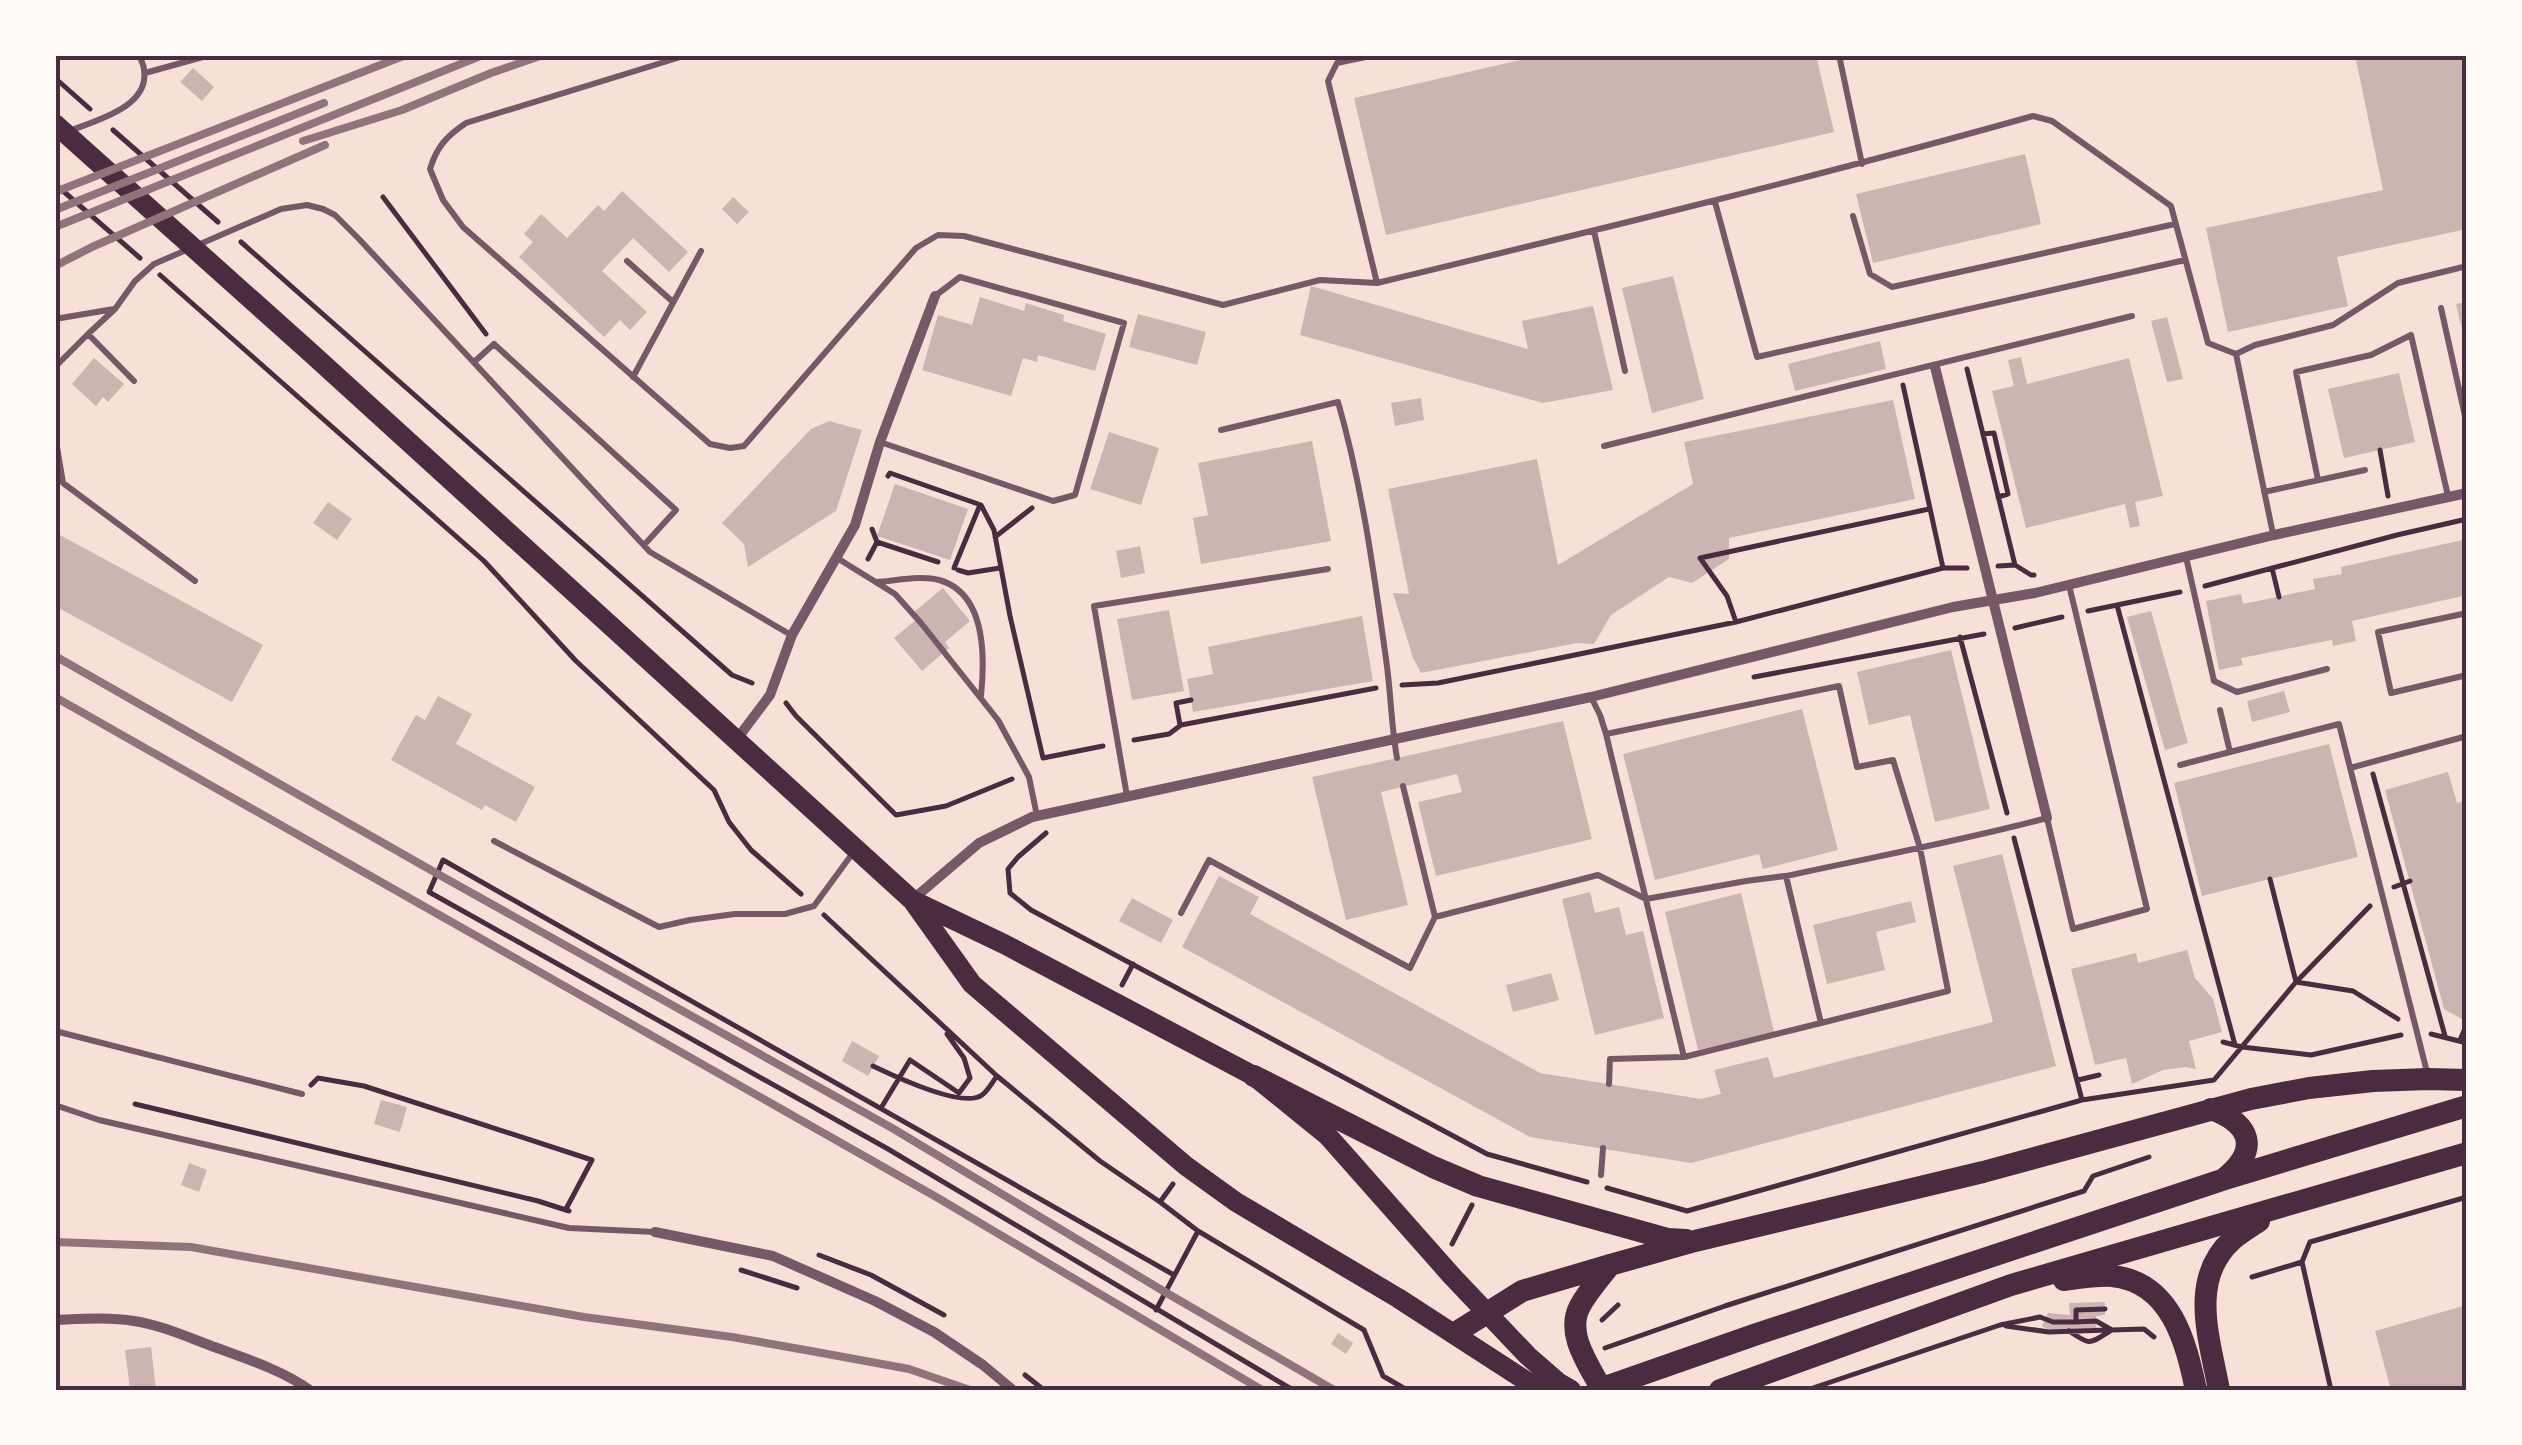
<svg xmlns="http://www.w3.org/2000/svg" width="2522" height="1445" font-family="'Golos Text',sans-serif">
<style>
.building{fill:#ccb4b1}
.lines{fill:none;stroke-linecap:round;stroke-linejoin:round}
.path{stroke:#4a2c40;stroke-width:5}
.service{stroke:#755966;stroke-width:6}
.minor{stroke:#755966;stroke-width:10}
.secondary{stroke:#4a2c40;stroke-width:20}
.primary{stroke:#4a2c40;stroke-width:22}
.rail{stroke:#8f747c;stroke-width:8}
.neatline{fill:none;stroke:#4a2c40;stroke-width:4}
</style>
<rect width="100%" height="100%" fill="#f7e1d7"/>
<path class="building" d="M1542,55H1816L1834,132L1386,235L1354,98Z
M2355,55H2467V229L2337,257L2348,306L2228,332L2206,228L2383,190Z
M193,68L214,87L202,101L180,82Z
M2025,154L2041,224L1873,263L1856,194Z
M622,191L688,252L669,272L633,238L602,271L647,312L630,330L620,320L604,337L519,257L533,242L524,234L541,214L567,238L598,205L604,211Z
M733,197L749,212L737,224L722,209Z
M1673,276L1704,399L1652,413L1622,288Z
M1311,286L1528,349L1522,321L1593,306L1613,390L1543,403L1300,335Z
M980,297L1024,311L1026,303L1064,315L1063,321L1106,334L1095,371L1038,355L1037,362L1023,358L1011,396L922,370L938,315L972,325Z
M2467,302V346H2466L2456,304Z
M1138,314L1206,332L1197,365L1129,347Z
M2167,317L2183,379L2167,382L2151,321Z
M1880,341L1886,369L1795,391L1788,364Z
M2021,357L2027,384L2129,358L2163,496L2135,502L2140,526L2130,528L2125,504L2026,528L1992,391L2014,386L2008,360Z
M94,358L124,384L108,402L103,397L96,406L72,384Z
M2399,373L2415,442L2344,458L2328,389Z
M1421,398L1424,420L1395,426L1391,403Z
M1893,400L1915,499L1729,538V559L1692,583L1669,577L1611,615L1594,644L1577,643L1421,673L1413,658L1393,593L1409,594L1388,489L1537,459L1558,565L1693,484L1684,442Z
M829,421L862,430L836,511L748,567L744,544L722,523L811,429Z
M1109,432L1159,448L1141,505L1090,489Z
M1312,441L1331,541L1201,564L1193,518L1208,515L1198,463Z
M895,484L968,509L950,560L877,536Z
M328,502L352,519L337,540L313,523Z
M60,535L263,645L232,702L55,606V544Z
M2467,539V595L2352,621L2356,641L2333,646L2332,640L2241,658L2243,665L2219,670L2206,601L2241,594L2243,604L2315,589L2313,579L2342,574L2341,567Z
M1140,546L1145,573L1121,578L1116,551Z
M943,588L970,621L945,642L949,648L922,671L894,638L917,619L915,611Z
M1169,610L1184,691L1132,700L1117,619Z
M2151,611L2188,743L2165,750L2127,617Z
M1362,616L1373,681L1193,712L1187,679L1213,674L1208,647Z
M1951,650L1990,809L1935,822L1910,715L1869,725L1857,672Z
M2284,691L2290,712L2252,722L2247,701Z
M438,696L472,714L456,744L535,787L516,822L485,805L482,810L391,760L416,715L425,720Z
M1802,709L1838,850L1763,869L1759,854L1655,880L1623,754Z
M1563,721L1592,839L1436,876L1418,802L1462,792L1457,774L1381,792L1408,905L1346,920L1312,777Z
M2329,744L2358,857L2202,896L2174,783Z
M2448,772L2457,803L2467,800V1022L2444,1009L2385,790Z
M2002,854L2056,1066L1691,1163L1530,1137L1182,947L1219,876L1259,897L1250,914L1540,1073L1701,1099L1721,1094L1714,1070L1768,1057L1774,1078L1993,1022L1953,866Z
M1590,892L1595,913L1619,907L1626,935L1643,931L1664,1018L1595,1035L1562,899Z
M1741,893L1774,1032L1698,1050L1665,912Z
M1132,898L1173,920L1161,943L1119,921Z
M1911,901L1916,922L1876,932L1885,970L1827,984L1813,925Z
M2187,950L2195,978L2213,999L2222,1032L2189,1041L2196,1069L2185,1067L2163,1070L2132,1084L2126,1058L2095,1065L2071,969L2136,953L2138,963Z
M1551,973L1559,1000L1513,1012L1506,985Z
M852,1041L879,1056L868,1076L842,1061Z
M381,1100L407,1107L400,1132L374,1124Z
M189,1163L207,1170L199,1192L181,1185Z
M2105,1302V1315L2096,1316V1328L2049,1330L2042,1326L2048,1313L2070,1315L2069,1303Z
M2467,1305V1390H2391L2375,1331Z
M1338,1333L1353,1343L1346,1354L1331,1344Z
M151,1347L156,1390H130L125,1350Z"/>
<g class="lines">
<path class="path" d="M55,78L90,109
M113,130L218,222
M55,184L140,258
M383,197L486,334
M241,242L732,675L752,683
M160,275L484,561L576,661L714,790L729,822L751,850L801,894
M1967,369L2015,565
M1903,385L1943,568
M1983,434L1994,433L2008,494L1998,497
M2380,450L2388,496
M888,476L890,473L981,505L994,530L1010,616L1043,758L1103,746
M872,529L877,542
M995,537L1032,508
M868,559L877,542L938,562
M1998,566L2015,565L2031,575H2034
M954,568L980,505
M2272,568L2279,597
M958,570L968,573L1000,568
M2205,586L2397,535L2467,519
M2117,605L2235,1045
M2088,611L2180,592
M1736,622L1727,596L1700,558L1929,509
M2015,628L2062,617
M1960,637L2007,813
M1754,677L1984,634
M1402,685L1438,683L1736,622L1943,568H1967
M786,703L796,716L896,815L946,806L1012,779
M1180,725L1176,703L1191,700
M1134,740L1169,734L1181,725L1376,688
M2373,774L2445,1036
M1046,833L1018,857L1008,869L1010,893L1031,910L1487,1154L1587,1182
M2270,879L2296,982L2353,991L2398,1019
M2394,887L2410,881
M824,915L997,1076L1100,1161L1160,1202L1198,1231L1364,1330L1383,1376L1407,1390
M1122,985L1133,964
M2431,1034L2467,1043
M2460,1040L2467,1024
M2223,1042L2242,1047L2311,1055L2401,1035
M873,1066C894,1076 963,1109 982,1095C988,1091 993,1081 997,1076
M2078,1080L2099,1075
M311,1085L318,1078L364,1086L592,1160L566,1209
M2082,1100L2214,1080L2296,982L2370,906
M135,1104L538,1201L569,1211
M881,1108L910,1060L959,1093L970,1078L964,1058L947,1034
M1607,1188L1687,1211L2082,1100L2014,838
M1160,1202L1173,1184
M1452,1244L1472,1205
M819,1255L871,1275L944,1315
M2302,1262L2331,1390
M741,1270L797,1288
M1174,1275L443,860L429,892L888,1149L1293,1390
M2252,1277L2302,1262L2310,1242L2467,1197
M2105,1309L2076,1310V1322L2096,1321L2112,1330L2144,1329L2154,1337
M1156,1310L1198,1231
M1602,1320L1618,1305
M2006,1326L2049,1332L2109,1330
M2069,1331C2091,1346 2089,1344 2110,1331
M1605,1348L1725,1306L2084,1191L2093,1176L2149,1157
M1025,1375L1044,1390
M1807,1390L2000,1325L2040,1317L2053,1322H2076"/>
<path class="service" d="M687,55L466,123C447,136 437,146 430,169L443,200L463,227L710,444L730,448L744,446L916,248L938,235L964,236L1223,305L1320,280L1377,283C1597,230 1816,177 2033,116L2052,121L2171,206L2208,343L2236,354
M1375,55L1337,63L1328,81L1377,283
M1839,55L1862,164
M145,73L210,55
M67,132C93,121 150,108 144,70C144,65 141,60 139,55
M1715,202L1757,357L2185,260
M1853,216L1870,274L1892,287L2175,224
M1594,231L1625,371
M627,261L673,302
M2441,308L2467,425
M55,319L114,309
M474,362L494,344L676,510L644,545
M55,367L88,334
M633,377L701,251
M134,381L88,334L115,309L135,281L154,264L281,209L307,205L323,209L335,215L359,239L650,552L791,635
M1221,430L1338,402C1362,485 1374,573 1386,659C1391,692 1391,725 1397,758
M55,435L63,483L195,581
M880,442L1053,501L1075,495L1124,323L960,277L935,296
M1604,446L2132,316
M2318,480L2296,372L2371,355L2411,335L2448,496
M2264,492L2365,470
M2273,534L2236,354L2255,345L2333,325L2398,283L2467,266
M2186,557L2214,681L2237,692L2327,669
M837,558L895,594L921,623L998,720L1029,777L1037,816
M876,582C895,581 921,575 939,580C986,593 985,657 981,696
M2467,613L2378,632L2391,693L2467,675
M1591,697L1600,715L1606,734L1684,1057L1821,1023
M2220,710L2230,752L2339,724L2428,1076
M1606,734L1839,686L1857,767L1893,760L1920,848L1948,991L1821,1023L1786,876C1873,857 1961,841 2047,818L2073,929L2147,909L2069,585
M2180,765L2230,752
M2350,768L2467,736
M1127,796L1094,606L1328,569
M494,841L659,927L690,920L735,914H785L814,906L855,850
M1181,913L1209,860L1410,968L1435,917L1403,786
M1435,917L1598,875L1646,899L1746,881L1785,876
M55,1031L302,1094
M1609,1084L1610,1059L1683,1057
M55,1105L99,1120L569,1228L655,1232
M1601,1175L1603,1148"/>
<path class="minor" d="M1935,367L2047,818
M737,739L770,695L792,635L855,525L880,442L935,296
M912,900L979,843L1032,817L1591,697L1953,607L2035,593L2274,535L2467,493
M655,1232L773,1256L875,1301L934,1332L983,1365L1013,1390
M55,1320C81,1319 108,1317 134,1321C160,1325 185,1336 209,1345C244,1358 280,1369 310,1390"/>
<path class="secondary" d="M55,124L311,353L912,900L972,984L1186,1166L1236,1202L1398,1298L1540,1390
M914,901L1004,944L1254,1076L1328,1136L1451,1275L1528,1356L1559,1383L1571,1390"/>
<path class="primary" d="M1254,1076L1433,1167L1478,1186L1668,1239L1686,1240
M2211,1109C2251,1124 2260,1149 2225,1178
M2064,1280C2079,1278 2097,1275 2112,1276C2171,1282 2186,1342 2196,1390
M1455,1333L1522,1291L1610,1265L1695,1241L1983,1172L2251,1099L2309,1088L2373,1081L2428,1079L2467,1080
M1597,1390L1757,1334L2225,1179L2467,1106
M1602,1390C1589,1365 1565,1334 1580,1306C1588,1291 1600,1278 1610,1265
M1720,1390L2011,1285L2467,1153
M2219,1390C2210,1340 2188,1280 2232,1240C2240,1233 2250,1227 2259,1221"/>
<path class="rail" d="M303,141L402,110L491,73L543,55
M55,192L406,55
M55,210L324,103
M55,227L483,55
M55,266L92,247L325,145
M55,656L436,873L892,1128L1165,1292L1334,1390
M55,697L938,1198L1262,1390
M55,1242L191,1247L584,1317L732,1337L811,1351L909,1369L970,1390"/>
</g>
<rect width="2522" height="1445" fill="none" stroke="#fffaf5" stroke-width="115"/>
<rect x="58" y="58" width="2406" height="1330" class="neatline"/>
</svg>
